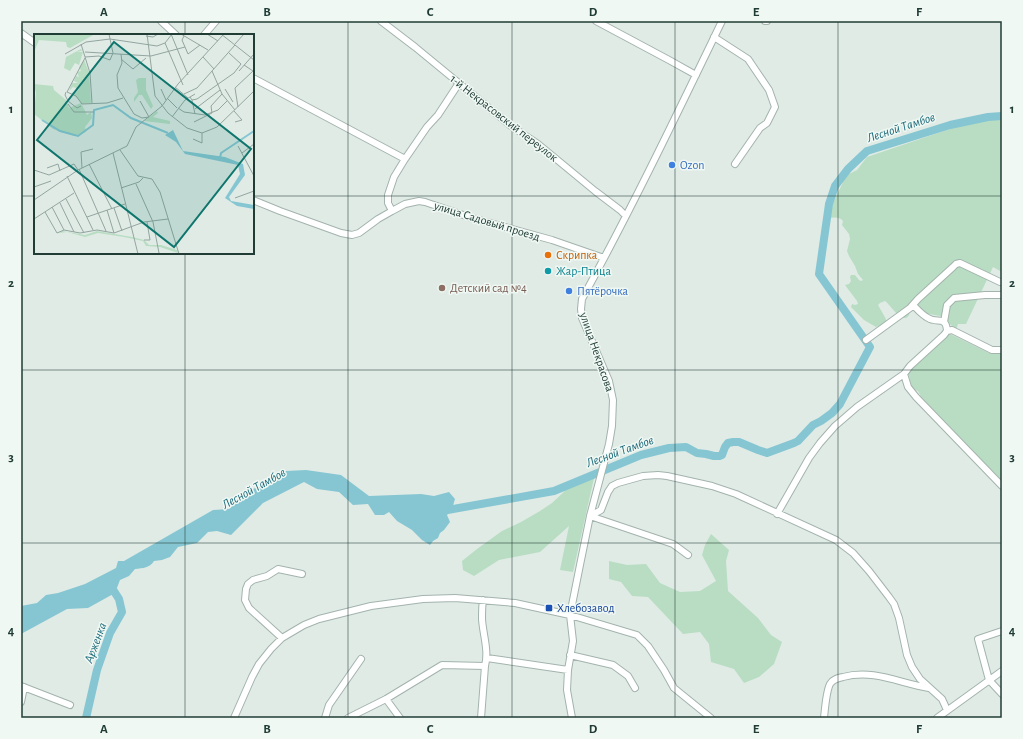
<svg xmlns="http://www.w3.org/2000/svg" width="1023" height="739" font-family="'Alegreya Sans',sans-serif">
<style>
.green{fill:#b8ddc2}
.water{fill:#86c6d2}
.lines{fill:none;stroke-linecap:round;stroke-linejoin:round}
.river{stroke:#86c6d2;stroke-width:8}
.minor-casing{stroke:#a3b3ad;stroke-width:8}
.minor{stroke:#fff;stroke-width:6}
.grid{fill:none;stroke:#203c35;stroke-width:1;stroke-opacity:0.55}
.shop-dot{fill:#3f7fe0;stroke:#f0f8f4;stroke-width:1.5}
.food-dot{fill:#e8710a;stroke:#f0f8f4;stroke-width:1.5}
.culture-dot{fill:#0f9aa8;stroke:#f0f8f4;stroke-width:1.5}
.education-dot{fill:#8d6e63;stroke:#f0f8f4;stroke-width:1.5}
.transit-dot{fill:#1a4fb4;stroke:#f0f8f4;stroke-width:1.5}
.labels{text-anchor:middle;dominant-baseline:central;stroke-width:3;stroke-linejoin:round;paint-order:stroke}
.street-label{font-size:12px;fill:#203c35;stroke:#f0f8f4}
.shop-label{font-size:12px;fill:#366cbe;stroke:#f0f8f4;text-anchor:start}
.food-label{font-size:12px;fill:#c56008;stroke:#f0f8f4;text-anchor:start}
.culture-label{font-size:12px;fill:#0d838f;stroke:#f0f8f4;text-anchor:start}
.education-label{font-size:12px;fill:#785e54;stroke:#f0f8f4;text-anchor:start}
.transit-label{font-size:12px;fill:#164399;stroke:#f0f8f4;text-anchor:start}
.water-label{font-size:13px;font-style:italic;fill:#196879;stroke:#f0f8f4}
.inset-river{fill:none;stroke:#86c6d2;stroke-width:2}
.inset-road{fill:none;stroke:#93a59f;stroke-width:1}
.view{fill:#0f766e;fill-opacity:0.15;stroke:#0f766e;stroke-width:2}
.inset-edge{fill:none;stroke:#203c35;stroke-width:2}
.neatline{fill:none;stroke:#203c35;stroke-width:1.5}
.grid-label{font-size:13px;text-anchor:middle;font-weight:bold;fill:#203c35}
</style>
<rect width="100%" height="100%" fill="#e0ebe6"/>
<path class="green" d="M1002,114V272L993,267L966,324H958L956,330L948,322L946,317L923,313L911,302C910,306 911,312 909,315C903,326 890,304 885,301L880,303L878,305C881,311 885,316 887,322L876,327L864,320L851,307L852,304L855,305L858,304L857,301L845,285L849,284L851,281L850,277L851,275H855L859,280L861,281L863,280L858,274L855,266L849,256L847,251L850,239L849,234L842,225L843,221C839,216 832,218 826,218L844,180L849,174L857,170L867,157L991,115Z
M950,334L989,353H1002V481L987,465L921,397L918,391L912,389L908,371C923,359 934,344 950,334Z
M594,478L573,572L560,570L569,526L540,552L499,560L474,576L463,570L462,561L477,549L502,531L521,522L540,511L552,503L567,489Z
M711,534L729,550L726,561L728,591L758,618L771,635L782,642L774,664L759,677L744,683L734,669L711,662L709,644L700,632L683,634L648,597L632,596L621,582L609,579V561L627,565L646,564L660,583L680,592L700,591L716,581L702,555L705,545Z"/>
<path class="water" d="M306,470L341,475L369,496L421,494L434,496L449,492L455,499L452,509L447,515L450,522L444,530L440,533L438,538L433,541L430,545L422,540L412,530L397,521L389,512L384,515H375L368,504L353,505L339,492L317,489L304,482L263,503L231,535L217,531L208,532L197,543L178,547L170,557L162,560L154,561C150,568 143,568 135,569L129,576L120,580L115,593L88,608L67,609L21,634V606L37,603L46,595L58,593L85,584L116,568L118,561H124L213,510L229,509L244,494L286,471Z"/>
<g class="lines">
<path class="river" d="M442,511L554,491L641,455L669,448L686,447L697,453L706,454L714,456H720L722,455L725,447L728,443L733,442H739L758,450L767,453L794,443L798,441L813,425L821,421L832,413L840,404L870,347L819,274L829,204L835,186L848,169L867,151L950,125L988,117L1002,116
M86,718L97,670L110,633L122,612L119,599L110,585"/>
<defs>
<path id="minor" d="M161,21L176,35
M381,21L415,47L511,126L538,144L595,191L620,210L626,216
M596,21L669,60L696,75
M765,21H767
M21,33L35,43
M204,35L216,21
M714,37L748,59L769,90L775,107L767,123L760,128L735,164
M253,78L405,159
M253,200L280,211L341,233L352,235L359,233L378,219L392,211L405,204L419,201L425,202L472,218L552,240L604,258
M392,211L388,203V195L394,177L405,159L427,127L438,115L459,83
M913,305C918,310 922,315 928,318C937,324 946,315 947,331
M944,322L947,305L954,298L985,295H1002
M866,340L910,308L918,299L953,267L956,264L960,263L1000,282H1002
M904,374L908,387L916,397L1002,486
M777,514L809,458L820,443L835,426L857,407L904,374L910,366L944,335L947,331L952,330L992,350H1002
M590,516L601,510L608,492L612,486L618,483L643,476L658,475L667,476L712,486L736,494L836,540L853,553L869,571L889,597L894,604L899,618L907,655L912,667L920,679L942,699L947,710
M590,516L673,544L688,555
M1002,631L978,639L989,680L1002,694
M282,638L249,608L245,600L246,589L248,584L253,580L267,576L278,569L302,574
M570,655L613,665L628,676L635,688
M487,658L568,670
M21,686L70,705
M386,699L400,718
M21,702L24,687
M234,718L252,677L259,664L271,649L282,638L304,625L319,619L371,606L423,599L455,598L515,603L570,615L637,635L648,646L664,670L674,688L711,718
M325,718L329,705L361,659
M348,718L386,699L442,665L485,666
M481,718L485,666C489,650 483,635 482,619C482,613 482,606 483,600
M572,718L567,690L568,670L573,641L570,615L580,565L590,516L609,444L612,426L613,400L609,381L582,318L581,309L582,299C632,208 677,114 722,21
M824,718C825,709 826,692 830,684C833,679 838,678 843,677C874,669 899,683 929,688
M937,718L1002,671"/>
</defs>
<use href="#minor" class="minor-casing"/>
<use href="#minor" class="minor"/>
</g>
<path class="grid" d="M185,21V35M348,21V718M512,21V718M675,21V718M838,21V718M21,196H35M253,196H1002M185,253V718M21,370H1002M21,543H1002"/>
<g class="shop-dot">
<circle cx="672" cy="165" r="4"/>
<circle cx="569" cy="291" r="4"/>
</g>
<circle class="food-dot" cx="548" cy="255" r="4"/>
<circle class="culture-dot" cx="548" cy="271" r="4"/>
<circle class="education-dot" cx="442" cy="288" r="4"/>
<rect class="transit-dot" x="545" y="604" width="8" height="8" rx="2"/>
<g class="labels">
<g class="street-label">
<text transform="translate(504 118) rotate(38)">1-й Некрасовский переулок</text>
<text transform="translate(487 221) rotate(17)">улица Садовый проезд</text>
<text transform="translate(597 352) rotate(71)">улица Некрасова</text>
</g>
<g class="shop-label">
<text x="680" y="165">Ozon</text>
<text x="577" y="291">Пятёрочка</text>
</g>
<g class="food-label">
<text x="556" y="255">Скрипка</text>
</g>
<g class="culture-label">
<text x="556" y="271">Жар-Птица</text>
</g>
<g class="education-label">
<text x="450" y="288">Детский сад №4</text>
</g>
<g class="transit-label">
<text x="557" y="608">Хлебозавод</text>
</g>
<g class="water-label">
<text transform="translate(901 128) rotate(-18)">Лесной Тамбов</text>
<text transform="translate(620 452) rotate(-20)">Лесной Тамбов</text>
<text transform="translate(254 489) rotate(-29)">Лесной Тамбов</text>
<text transform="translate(96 643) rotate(-69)">Арженка</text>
</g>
</g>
<g transform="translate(34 34)">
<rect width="220" height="220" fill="#e0ebe6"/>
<path d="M0,0H61L36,14L33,13L32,8L5,6L0,18ZM47,15L48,17L42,18H49L45,31L41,29L36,37L30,34L32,23ZM50,26L55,38L57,69L48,70L38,58L41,59L45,55L39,53L35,57L38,49H44L40,47L42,42L45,43L43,38L47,37L45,33ZM105,44H112V56L119,72L117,75L108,61H105L100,68V64L104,58L102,46ZM0,50L19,52L20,56L32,66L35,74L47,69L53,81L57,78L58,84L51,93L52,98L40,102L19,95L0,80L2,59ZM123,77L124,79L119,83L136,87V90L110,87ZM28,197L51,201L63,197L98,203L110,206L115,211H127L143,216L144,219L126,213L112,212L109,207L90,203L64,199L51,203L33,198L25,199Z" fill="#b8ddc2"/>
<path d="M139,96L149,117L191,123L209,130L211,141L195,163L197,167L220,171V175L203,172L191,164L206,140L204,131L151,120L142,108L131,101Z" fill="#86c6d2"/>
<path class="inset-river" d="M8,86L26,97L44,102L59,91L60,76L79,71L97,84L134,99M186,124L187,119L220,97"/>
<path class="inset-road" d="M113,0L121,62L134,79L153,94L168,99L183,93L220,57M137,0L154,41M147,0L174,16M173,0L184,7M187,0L220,26M112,2L119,3L124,0M150,2L148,6L154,20L166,11M131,9L149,51M47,10L56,39L58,69M201,10L210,0M51,18L117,22L151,13M31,20L52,8L76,5L123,12L131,9L138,0M87,20L88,29L83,41L84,54L100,80L108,84L115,83L106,67M51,23L65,22L76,26L79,19L75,0M169,23L180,35M51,24L33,58L42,62L48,70L73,69L89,64M87,25L99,35L112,24M178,37L188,60L201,76M205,37L220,20M141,53L154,64M127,55L132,66M191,55L199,68M32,58L31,61L34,67L43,74L47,72M150,60L163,54L201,11M156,63L158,66L163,65L200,39L207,30L195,19M134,65L143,74M158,66L161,80M34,70L40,78H60M204,73L201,54L219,37L210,31M144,74L150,78L171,81L184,76L193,67M161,75L186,56M200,77L208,86L201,88M138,83L151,66L161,60M160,88L178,79L177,72L188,60M159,105L168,109V99M204,112L220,142M86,116L104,142L118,145L126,158L145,220M79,119L104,220M208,119L220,110M55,130L78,175M13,134L24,130L26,137M48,134L47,118L59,115M45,135L72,197M0,136L15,141L40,130L44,136M33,142L59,196M102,150L119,188L125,219M0,153L17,147M87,154L105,148L109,144M201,164L220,157M32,165L50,199M0,166L44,136L93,112L102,93L128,72L144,50L189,1M26,169L40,198M18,173L30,196M80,174L88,197M73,176L80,199M11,178L23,199L30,196L46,199L63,196L80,199L110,188L134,185M53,183L91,170M0,185L40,159M110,206H116L113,188"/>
<path class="view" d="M80,8L217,115L140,213L3,106Z"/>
<rect width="220" height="220" class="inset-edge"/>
</g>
<rect width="1023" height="739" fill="none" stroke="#f0f8f4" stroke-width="44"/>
<rect x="22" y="22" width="979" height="695" class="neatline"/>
<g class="grid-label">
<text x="104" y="16">A</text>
<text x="267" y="16">B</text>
<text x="430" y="16">C</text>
<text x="593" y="16">D</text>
<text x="756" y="16">E</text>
<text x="919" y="16">F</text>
<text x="11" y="113">1</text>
<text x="1012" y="113">1</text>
<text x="11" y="287">2</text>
<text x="1012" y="287">2</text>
<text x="11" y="461">3</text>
<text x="1012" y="461">3</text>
<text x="11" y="635">4</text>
<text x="1012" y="635">4</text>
<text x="104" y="733">A</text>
<text x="267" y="733">B</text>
<text x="430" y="733">C</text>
<text x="593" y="733">D</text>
<text x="756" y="733">E</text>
<text x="919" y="733">F</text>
</g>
</svg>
